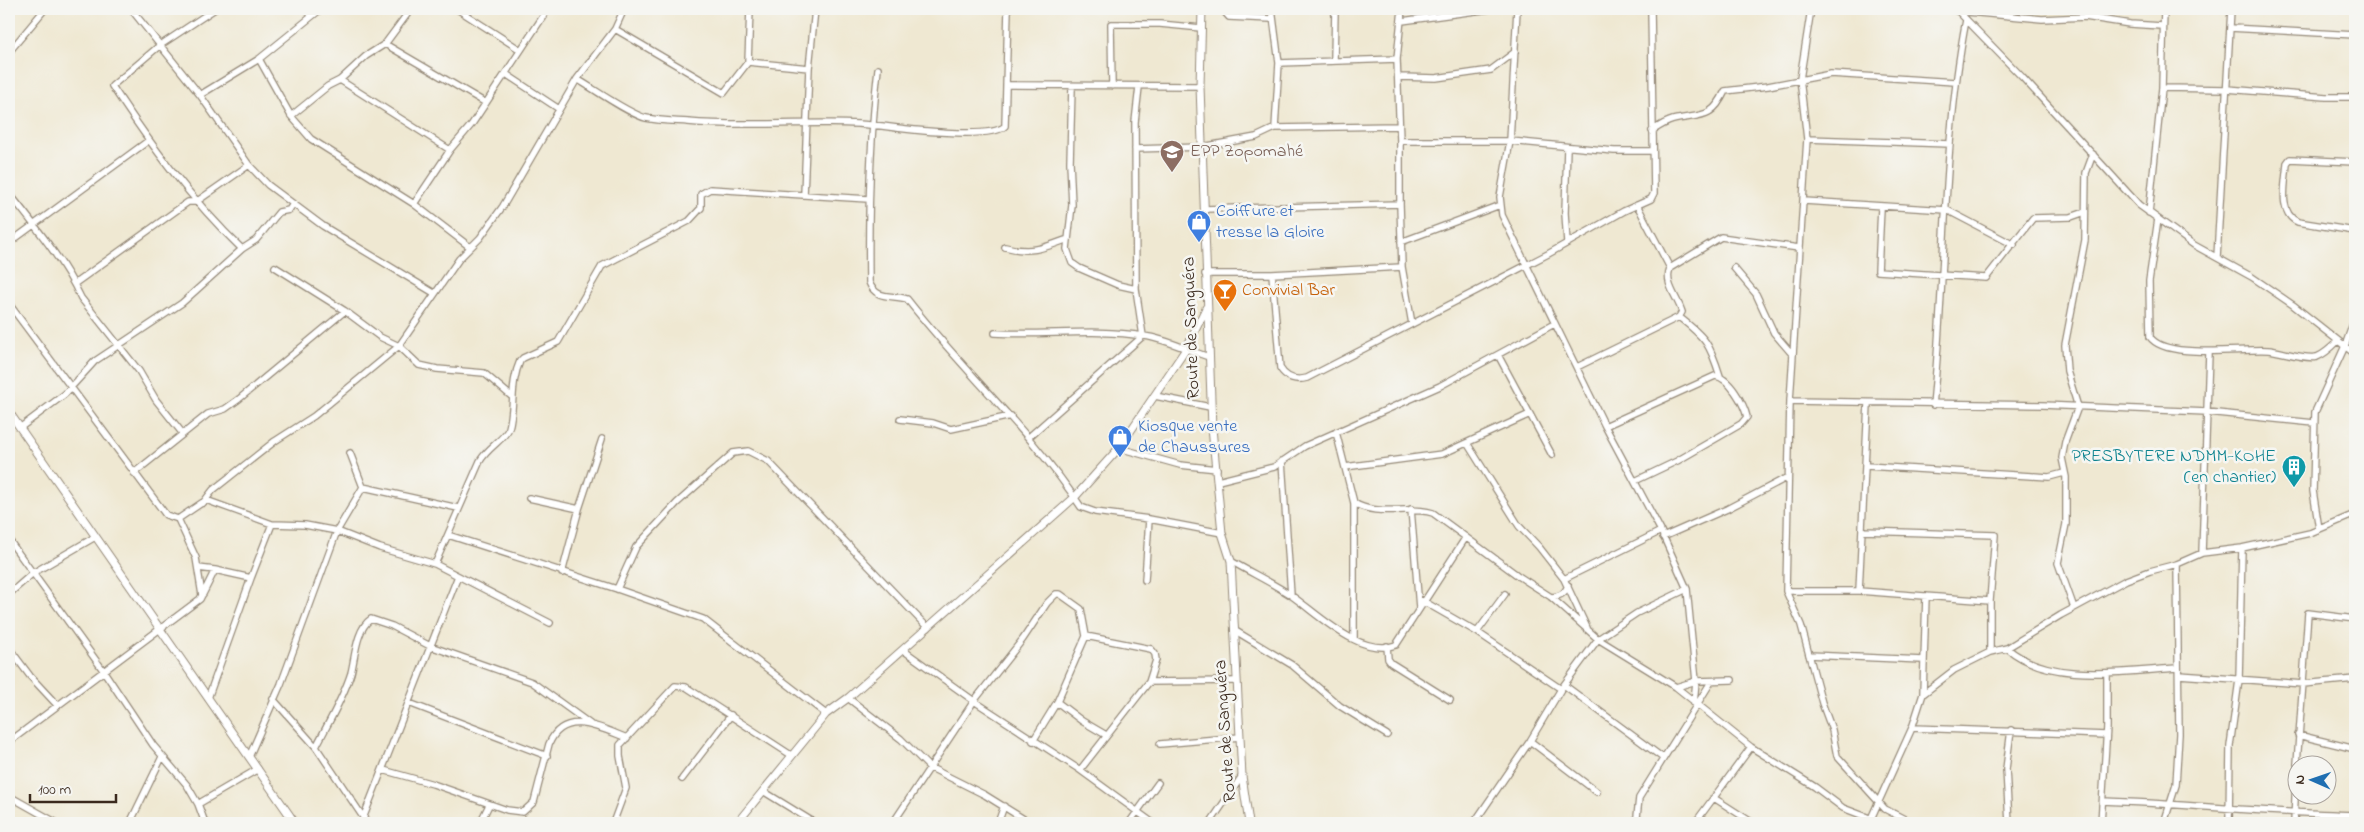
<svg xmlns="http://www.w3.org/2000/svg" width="2364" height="832" font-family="'Indie Flower',sans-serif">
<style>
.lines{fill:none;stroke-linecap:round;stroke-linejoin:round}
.minor-casing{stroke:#958978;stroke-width:8}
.tertiary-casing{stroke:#958978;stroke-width:9}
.minor{stroke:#fff;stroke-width:5.5}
.tertiary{stroke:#fff;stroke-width:7}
.labels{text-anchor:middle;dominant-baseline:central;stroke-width:5;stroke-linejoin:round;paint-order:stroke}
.education-label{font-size:18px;fill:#785e54;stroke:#f6f6f2;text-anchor:start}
.shop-label{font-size:18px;fill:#366cbe;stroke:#f6f6f2;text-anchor:start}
.food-label{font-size:18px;fill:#c56008;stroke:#f6f6f2;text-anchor:start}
.street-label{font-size:18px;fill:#3b2a1e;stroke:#f6f6f2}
.culture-label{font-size:18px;fill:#0d838f;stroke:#f6f6f2;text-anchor:end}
</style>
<rect width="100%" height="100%" fill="#f6f6f2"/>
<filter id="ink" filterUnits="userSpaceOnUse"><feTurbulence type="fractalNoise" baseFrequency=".02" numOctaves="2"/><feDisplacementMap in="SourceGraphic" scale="10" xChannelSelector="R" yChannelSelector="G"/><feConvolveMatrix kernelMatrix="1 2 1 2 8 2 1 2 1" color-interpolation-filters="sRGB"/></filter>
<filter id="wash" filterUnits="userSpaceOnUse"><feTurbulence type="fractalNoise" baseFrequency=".0096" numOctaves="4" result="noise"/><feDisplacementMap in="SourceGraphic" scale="20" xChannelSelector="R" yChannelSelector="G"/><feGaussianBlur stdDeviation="1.12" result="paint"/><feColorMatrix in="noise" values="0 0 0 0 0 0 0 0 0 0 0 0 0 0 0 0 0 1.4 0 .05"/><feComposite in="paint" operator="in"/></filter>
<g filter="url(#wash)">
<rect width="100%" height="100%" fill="#efe8d2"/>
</g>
<g filter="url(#ink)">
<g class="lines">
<defs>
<path id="minor" d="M131,9L200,95L249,165L268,185L323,226L434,293
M215,9L159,46L112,86C151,145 191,200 242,249L256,240L279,212L289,210L293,204
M306,9L311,15
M457,9L519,49
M1222,9L1229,17L1272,19
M1272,9L1279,63L1275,128
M1402,9L1397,59L1400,141V204L1402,267L1412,324
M1517,9L1510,141L1500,197L1502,215L1605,426L1661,531L1687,589L1696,681L1694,703
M1811,9L1800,79L1807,139L1790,401L1786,591L1801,625L1822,703L1832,730L1837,756L1885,809L1912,823
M1956,9L2023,78L2139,205L2194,245L2252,277L2293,305L2355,354
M1957,11L2042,19L2085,17L2130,24L2162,26
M1402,21L1490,9
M2230,28L2355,35
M615,29L724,93L748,62L750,9
M385,44L486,103
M9,52L45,9
M259,59L291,116L311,139L414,204L470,247
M1334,60L1335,9
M748,62L809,68
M1279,63L1397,59
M878,69C870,140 868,211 869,282C876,301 893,294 907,299C963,371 1031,431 1081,507L1095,512L1149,519L1222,533
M506,74L559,109
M1399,77L1436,78L1491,70L1515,52
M577,79C594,89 629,114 646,118C660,121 674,121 688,122C752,128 817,119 882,126C903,129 991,140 1005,126L1008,9
M340,80L450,150
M1008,85L1200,86
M1112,86L1111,24H1160L1201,28
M1072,87L1070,162L1072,205L1067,249L1072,263L1079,268L1118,285L1136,289
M2162,88L2227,89L2326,97H2355
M200,95L259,59L321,9
M291,116L328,86L340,80L366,56L385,44L411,9
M1652,131C1658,127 1665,122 1673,120C1700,114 1712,120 1725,91L1768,86L1831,74L1955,82
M1807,139L1950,144
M1400,141H1510L1614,151H1652
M1135,149L1202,147L1256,137L1275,128L1398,126
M2355,162L2290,159L2287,163C2286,182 2277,213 2298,222L2355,231
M9,193C35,226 63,260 81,298L139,371L156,400L183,434
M804,195L809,68L815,9
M1804,201L1947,210L2014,245
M414,204L450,150L472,124L548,9
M1637,205L1670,268
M1881,208L1878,271L1986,278L2033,218L2071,217L2085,212
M1204,209L1400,204
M2149,213L2162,88L2164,9
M2158,219L2149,281L2150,337C2166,360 2242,348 2268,350C2281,351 2305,360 2317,357C2325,354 2332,347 2338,341
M1401,242L1500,205
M9,243L148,141
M1567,243L1565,213L1567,147
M1005,247C1031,254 1044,248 1068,239
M2217,257L2231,9
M275,267L345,311L380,337L399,346L419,365L437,369L484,373L511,396
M1734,268L1756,294L1774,333L1792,354
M1205,274H1272L1402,267
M1272,274L1280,368C1286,378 1296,381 1307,378L1548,254L1624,211L1651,199L1654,193L1651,9
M74,284L188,202H196L249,165
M9,304L166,515L178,519
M1679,317C1706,338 1710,344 1720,376
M995,333C1045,336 1094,328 1144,336C1166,339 1187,350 1209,357
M1498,355L1552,455
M1577,367L1679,317L1682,312C1677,296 1664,284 1670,268L1721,237L1799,248
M1155,396L1210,407
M1790,401L2042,405L2207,412L2314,423
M1933,405C1946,277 1942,146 1966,20
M900,419L933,423L951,429L1011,416
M1605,426L1715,376C1729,377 1744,404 1747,417L1741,424L1677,461L1635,481
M21,427L65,394L95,361L182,303L242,249
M1336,432L1354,503V639
M1030,436L1143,336L1136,289L1135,122L1139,87
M1467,443L1519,526L1539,547L1564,579L1587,628
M1119,448L1180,465L1217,469
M1282,461L1291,595
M1866,466L2049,477L2064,473
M1345,467L1442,454L1530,414
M134,473L208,414L225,409L239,399L345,311
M1218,481L1274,467L1305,446L1440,386L1554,324
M363,487L458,508
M529,498L579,509L602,439
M203,503L213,490L275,441L314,416L399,346L459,259L480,238L503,206L577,79L615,29L624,9
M1354,503C1377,517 1407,505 1433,513L1517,575L1551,597L1598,639L1676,687L1751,747L1815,787L1843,808L1872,819
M1411,509L1419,608
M2319,529L2313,491L2315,412L2345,346L2355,318
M1863,531L1995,535L1990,601V652
M448,535L617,589L703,619L826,714
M1663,537L1727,509L1788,477
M9,540L103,670L153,745L187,785L198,804L205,823
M2202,553L2209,353
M1231,561C1251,573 1273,583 1292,596C1319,615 1360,657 1396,645L1466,537
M435,564L480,461C488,447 505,439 509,428C515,407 510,383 520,361L523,358L558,342L602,266L689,221L701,208V194L710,189L868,199
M198,568L215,570
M562,573L579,509
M1564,579L1661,531
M1145,580L1149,519
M617,589L636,547L677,503L733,453L748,451L768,461L928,628
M1786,591H1859L1990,601
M1859,591L1868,404
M9,594L33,573L95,537
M203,594L215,570L251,578L272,524L305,525L337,531L380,548L435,564L550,623
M1551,597C1560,596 1565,594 1568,585
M1423,601L1477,632L1561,689
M2074,608L2058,563L2066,524V477L2062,458L2065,442L2078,407L2067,371L2065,345L2085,240L2086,173L2093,154
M1234,630L1292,665L1340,706L1387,735
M1477,632L1505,594
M1387,646L1388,659L1391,663L1450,700
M9,648L30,676L57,705
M2007,648C2049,685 2126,671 2178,668
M903,650L974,701L1080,770L1153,823
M1809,655L1923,660
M2179,675L2303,684L2355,679
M1149,682L1236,681
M1564,685L1663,758
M1676,687L1696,681L1732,680
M1923,694L1926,596
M208,698L251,578
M848,698L901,739L929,767L985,795L1030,823
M273,699L316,747L367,823
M1057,702L1082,721L1106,735
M409,703L547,756
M1912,728L2106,735
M2298,735L2355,749
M1033,741L1057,702L1086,636
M1530,741L1597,792
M9,742L200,599L202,595L196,558L178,519L206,500L272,524
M1160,744L1240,737
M316,747C328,723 343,699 351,673C355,658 356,629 371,619L392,626L430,646L532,682L590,724
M249,757L281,684L337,531L363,487L350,453
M2297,764L2308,613L2355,619
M383,770L433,784L507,810L523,812L534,802L549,744C564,708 601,728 627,738
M682,779L731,715
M763,791L815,823
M9,796L57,823
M1714,798L1753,823
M2103,801C2187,804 2271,813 2355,815
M198,804L258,769
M364,816L458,576
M130,823L162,757
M480,823L489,805
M613,823L626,788L620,756V745L675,686L686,687L791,755
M893,823L974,701L1023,639L1047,603L1056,594H1060L1081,609L1086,636L1151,649L1155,654L1156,660L1149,682L1080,770
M998,823L1004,806
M1129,823L1158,783
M1210,823L1242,776
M1474,823L1530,741L1561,689L1598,639L1637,613L1687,589
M1641,823L1637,817L1639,798L1711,682
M1695,823L1751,747
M1869,823L1912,728L1923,694L1954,670L1990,652L2007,648L2061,615L2126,580L2150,571L2177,564L2202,553L2242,548L2310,533L2355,514
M2009,823L2006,769L2011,730
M2101,823L2107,727V675
M2164,823L2176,785L2179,734L2177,564
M2229,823L2230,746L2239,680L2242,548
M2294,823L2296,775"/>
<path id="tertiary" d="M1202,9L1200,86L1212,428L1222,533L1231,561L1242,776L1249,823
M9,412L295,823
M737,823L826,714L848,698L1075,497L1119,448L1186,349L1206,308"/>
</defs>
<use href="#minor" class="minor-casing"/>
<use href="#tertiary" class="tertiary-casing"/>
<use href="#minor" class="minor"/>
<use href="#tertiary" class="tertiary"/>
</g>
</g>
<defs>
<symbol id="school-pin" viewBox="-11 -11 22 30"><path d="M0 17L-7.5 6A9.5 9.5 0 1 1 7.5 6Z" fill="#8d6e63" stroke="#f6f6f2"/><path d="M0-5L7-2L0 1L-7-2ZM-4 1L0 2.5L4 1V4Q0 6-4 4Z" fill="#fff"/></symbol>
<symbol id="shop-pin" viewBox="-11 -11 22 30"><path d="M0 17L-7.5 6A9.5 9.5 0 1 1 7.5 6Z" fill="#3f7fe0" stroke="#f6f6f2"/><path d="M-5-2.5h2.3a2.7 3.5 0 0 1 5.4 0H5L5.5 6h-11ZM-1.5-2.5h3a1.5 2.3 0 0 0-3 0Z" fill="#fff"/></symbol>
<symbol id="bar-pin" viewBox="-11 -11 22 30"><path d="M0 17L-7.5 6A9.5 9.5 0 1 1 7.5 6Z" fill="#e8710a" stroke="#f6f6f2"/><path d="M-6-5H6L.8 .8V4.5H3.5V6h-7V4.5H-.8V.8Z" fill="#fff"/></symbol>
<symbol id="building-pin" viewBox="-11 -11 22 30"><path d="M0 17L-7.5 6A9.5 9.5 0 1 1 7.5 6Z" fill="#0f9aa8" stroke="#f6f6f2"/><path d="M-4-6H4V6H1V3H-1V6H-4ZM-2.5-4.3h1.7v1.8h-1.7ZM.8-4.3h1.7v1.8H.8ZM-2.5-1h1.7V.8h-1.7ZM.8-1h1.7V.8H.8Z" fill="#fff"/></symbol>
</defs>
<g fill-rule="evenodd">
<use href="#school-pin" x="1158" y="138" width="28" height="38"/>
<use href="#shop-pin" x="1185" y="208" width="28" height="38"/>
<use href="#bar-pin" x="1211" y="277" width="28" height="38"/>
<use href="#shop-pin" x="1106" y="423" width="28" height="38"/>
<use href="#building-pin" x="2280" y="453" width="28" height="38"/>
</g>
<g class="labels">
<g class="education-label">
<text x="1190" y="152">EPP Zopomahé</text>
</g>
<g class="shop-label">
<text x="1216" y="212">Coiffure et<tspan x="1216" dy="21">tresse la Gloire</tspan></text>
<text x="1138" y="427">Kiosque vente<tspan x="1138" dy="21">de Chaussures</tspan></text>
</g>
<g class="food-label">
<text x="1242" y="291">Convivial Bar</text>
</g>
<g class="street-label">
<text transform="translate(1192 328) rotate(-92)">Route de Sanguéra</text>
<text transform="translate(1226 731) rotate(-94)">Route de Sanguéra</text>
</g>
<g class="culture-label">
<text x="2276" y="457">PRESBYTERE NDMM-KOHE<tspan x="2276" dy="21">(en chantier)</tspan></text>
</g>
</g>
<rect width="2364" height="832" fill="none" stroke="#f6f6f2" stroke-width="30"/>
<g transform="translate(2312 780) rotate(272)"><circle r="24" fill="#f6f6f2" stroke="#aba49d"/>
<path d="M0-4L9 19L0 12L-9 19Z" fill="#1f6fb2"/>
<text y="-8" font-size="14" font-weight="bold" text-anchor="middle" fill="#3b2a1e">N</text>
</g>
<path d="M30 794v8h86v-8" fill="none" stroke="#3b2a1e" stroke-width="2.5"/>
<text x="38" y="794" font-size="15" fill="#3b2a1e" stroke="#f6f6f2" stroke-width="4" paint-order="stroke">100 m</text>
</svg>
